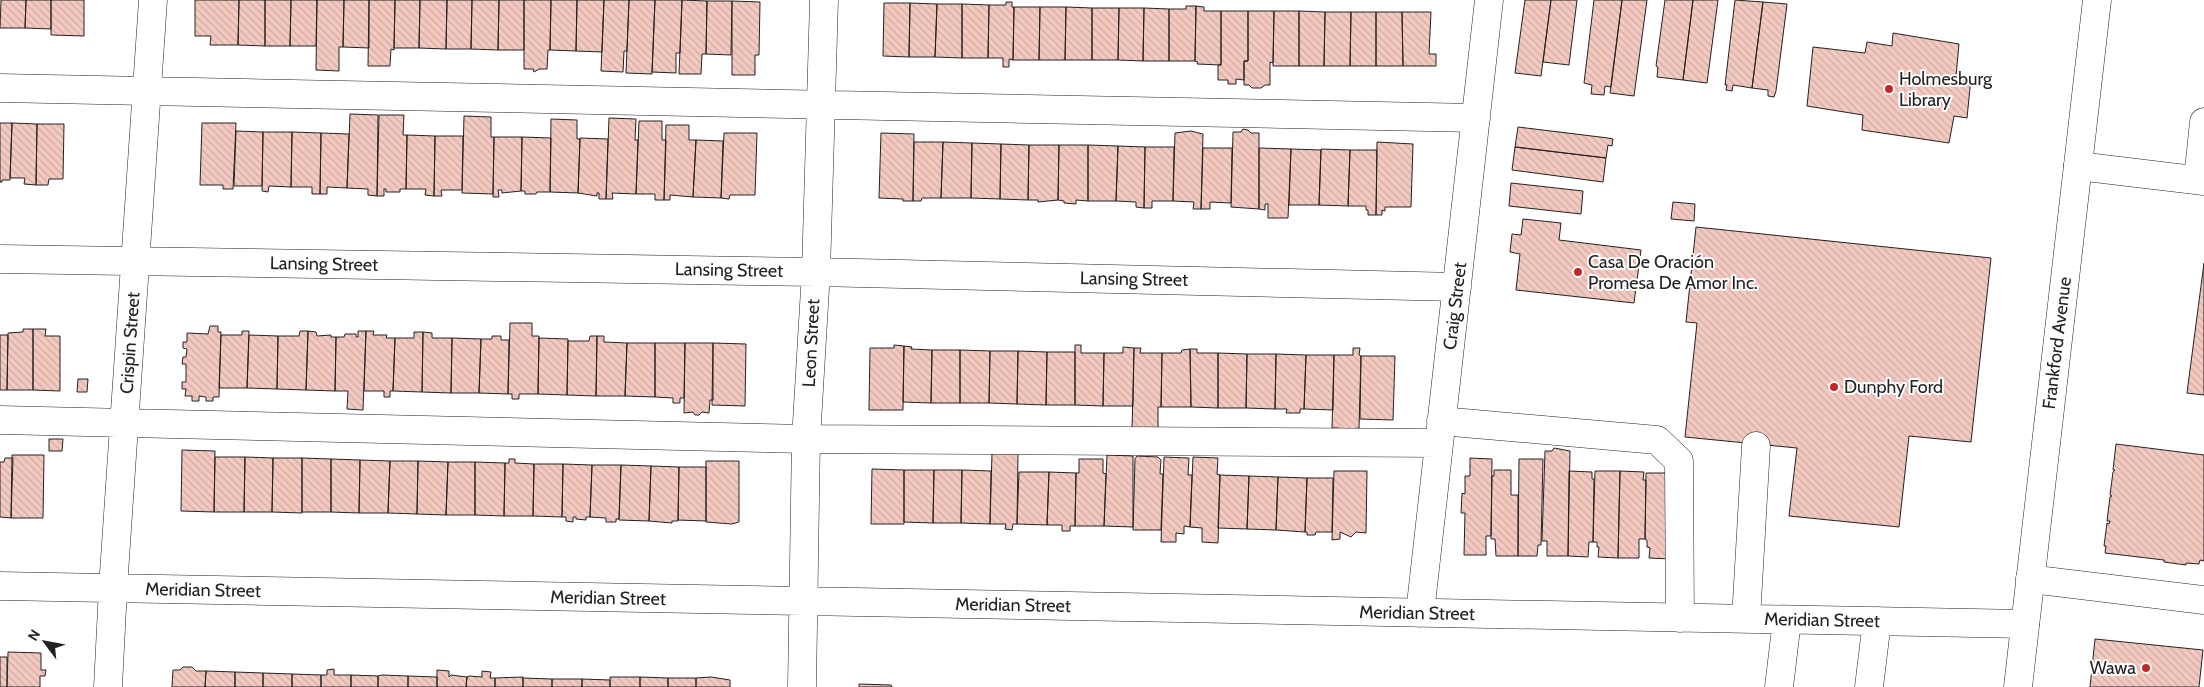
<svg xmlns="http://www.w3.org/2000/svg" width="2204" height="687" font-family="Cabin,sans-serif">
<style>
.building{fill:url(#building-back-hatch);stroke:#222}
.lines{fill:none;stroke-linecap:round;stroke-linejoin:round}
.minor-casing{stroke:#222;stroke-width:29}
.major-casing{stroke:#222;stroke-width:29}
.minor{stroke:#fff;stroke-width:28}
.major{stroke:#fff;stroke-width:28}
.poi-dot{fill:#c62828;stroke:#fff;stroke-width:2}
.labels{text-anchor:middle;dominant-baseline:central;stroke-width:4;stroke-linejoin:round;paint-order:stroke}
.poi-label{font-size:18px;fill:#222;stroke:#fff;text-anchor:start}
.street-label{font-size:18px;fill:#222;stroke:#fff}
</style>
<defs>
<pattern id="building-back-hatch" width="6" height="6" patternUnits="userSpaceOnUse" patternTransform="scale(1.25)"><rect width="6" height="6" fill="#f3c9c0"/><path d="M-1 5l2 2M0 0l6 6M5-1l2 2" fill="none" stroke="#d0aca5"/></pattern>
</defs>
<rect width="100%" height="100%" fill="#fff"/>
<path class="building" d="M1,0H26L25,28H0Z
M26,0H51V29L25,28Z
M51,0H84V36L51,35Z
M195,0H239L238,45H210L211,36H195Z
M239,0H265V46L238,45Z
M265,0H291L290,46H265Z
M291,0H317L316,46H290Z
M317,0H344L343,47H339V71L316,70Z
M344,0H369V48L343,47Z
M369,0H395L394,50L391,49L390,66H368Z
M395,0H420L419,48H394Z
M420,0H447L446,49L419,48Z
M447,0H472L471,49H446Z
M472,0H499L498,50L471,49Z
M499,0H524V50H498Z
M524,0H551L550,50H548L547,69H539L534,72L533,69H524Z
M551,0H577L576,51L550,50Z
M577,0H604L602,52L576,51Z
M604,0H629L627,51H624L623,72L601,71Z
M629,0H655L652,74L626,73Z
M655,0H682L680,53H676V73L652,72Z
M682,0L707,1L706,54H702L701,74H679Z
M1525,0H1551L1541,76L1515,73Z
M1551,0H1577L1569,65L1543,62Z
M1594,0H1622L1611,87L1605,86L1604,95L1591,94L1592,85L1584,83Z
M1622,0H1647L1634,96L1610,93Z
M1665,0H1693L1683,80L1657,77L1658,67L1656,66Z
M1693,0H1718L1707,83L1683,80Z
M1735,0L1763,2L1752,88L1733,85L1732,91L1726,90L1727,85H1725Z
M707,1H732L731,55L706,54Z
M732,1L760,2L759,55H755V75H732Z
M1006,2H1012V7H1014L1013,60L1009,59V67H1003V58H988L989,5H1006Z
M1763,2L1787,4L1776,91L1774,97L1768,96V90L1752,88Z
M884,3H910L909,57L883,56Z
M910,3L937,4L935,57H909Z
M937,4H962V58L935,57Z
M962,4L989,5L988,58H962Z
M1186,6H1196L1195,61H1169V9H1186Z
M1196,6L1204,7V11H1221V65L1197,64L1198,62L1195,61Z
M1014,7H1040L1039,60H1013Z
M1040,7H1066L1065,60H1039Z
M1066,7L1092,8V60H1065Z
M1092,8H1119L1118,60H1092Z
M1119,8H1144L1143,61L1118,60Z
M1144,8L1169,9V61H1143Z
M1221,11H1248V61H1244V80L1236,79V84H1228V80H1218V65H1221Z
M1248,11H1274L1273,63L1270,62V85H1265L1261,88H1252L1249,85H1244V61H1248Z
M1274,11H1299V66H1273Z
M1299,11L1325,12L1324,66H1299Z
M1325,12H1351L1350,66H1324Z
M1351,12H1376V66H1350Z
M1376,12H1402L1403,66H1376Z
M1402,12H1431L1429,54H1436V66H1403Z
M1893,33L1959,44L1956,76L1971,79L1969,98L1967,118L1954,116L1949,143L1862,130L1863,115L1807,106L1813,47L1865,53L1867,42L1892,46Z
M350,114L378,115L377,196L368,195V189L347,188Z
M379,115H404L403,135H407L406,189H400V192H386V189H384V196H377Z
M464,116L491,117V137H494L493,194L462,193Z
M609,118L636,119L635,140H638L636,194L612,193L613,199H606Z
M551,119L577,120V139H580L578,193L550,192Z
M639,121H662V140H666L664,200H655V194H636Z
M0,123H12L10,180H2V182H0Z
M12,123L37,124L36,185L24,184L25,178H10Z
M202,123H236L233,189H223V185H200Z
M37,124H64L63,179H49L48,185H36Z
M666,125H689V140H696L693,197L670,195V200H664Z
M1518,127L1608,138L1613,139L1612,146L1608,145L1606,158L1515,147Z
M1243,129L1248,130L1251,133H1259V209L1231,207L1233,132H1241Z
M236,131L263,132L262,186H234Z
M1191,131L1203,134L1201,209H1193L1194,202L1173,201L1175,133Z
M263,132H292L291,187L269,186L268,192L262,191Z
M292,132L321,133L320,194H312V187H291Z
M321,133L349,134L347,188L327,187V194H320Z
M724,133H757L755,195H730L729,199L721,198Z
M881,133L914,134L913,201H903V199L879,198Z
M407,135L435,136L434,196L425,195L426,189H406Z
M435,136H463L462,190H441L442,196H434Z
M494,137H522L521,191L502,193V190H498L499,197H493Z
M522,137L551,138L550,192H537L536,194H525V191H521Z
M580,138L608,139L606,199H599V193H597V196L578,193Z
M696,140L723,141L721,198L693,197Z
M914,142H943L941,198H922L921,201H913Z
M943,142L972,143L971,198H941Z
M1377,142L1413,144L1411,207H1385V211L1382,210V215H1376Z
M972,143L1001,144L1000,199L971,198Z
M1001,144L1029,145L1028,200L1000,199Z
M1029,145H1059L1058,200L1038,202V200H1028Z
M1059,145H1088V201L1076,200V204L1064,203V201L1058,200Z
M1088,145L1118,146L1116,201H1088Z
M1118,146L1145,147L1144,208L1136,207V202L1116,201Z
M1145,147H1174L1173,201H1152V208H1144Z
M1515,147L1606,158L1603,182L1512,170Z
M1203,148H1232L1231,203L1210,202V209H1201Z
M1259,148L1291,149L1288,218H1268V204H1265V210L1259,209Z
M1291,149L1321,150L1319,205H1289Z
M1321,149L1350,150L1348,206L1319,205Z
M1350,150H1377L1376,215H1368V210H1366V206H1348Z
M1511,183L1583,191L1581,214L1509,206Z
M1673,202L1695,204L1694,221L1671,219Z
M1523,219L1561,223L1559,240L1641,250L1634,303L1516,290L1520,254L1510,252L1512,234L1521,235Z
M1696,227L1991,258L1971,442L1909,436L1899,527L1789,516L1797,448L1685,437L1697,323L1686,322Z
M2204,263V395L2187,393Z
M510,323H532V336H539L538,394H519V399H512V394H508Z
M210,326H218V332H221L219,397H213V401H206V397L199,396V401H192V396H185L186,389H182V382H186V364H182L183,357H186L187,349L183,348V342H187V333L208,334Z
M23,329H33V390H7L8,333L23,332Z
M33,329H46L45,336H60V391L33,390Z
M242,331H249L247,388H219L221,335H242Z
M300,331H308L306,390L277,389L278,336H299Z
M308,331L316,332L317,336L331,335V337H336L335,391L306,390Z
M358,331H366L363,410L347,409L348,391H335L336,337H344L345,334H356V337H358Z
M366,331H374L373,335H387L386,338H395L393,391H390V397H384V391H364Z
M414,332H423L422,392L393,391L395,338H414Z
M423,332L432,333V338H452L451,393L422,392Z
M0,335H8L7,390H0Z
M249,335L278,336L277,389L247,388Z
M492,336H501V340H509L508,394L479,393L481,339H492Z
M590,336H597L596,396L567,395L568,341H589Z
M597,336H604V342L627,343L625,396H596Z
M452,338L481,339L479,393H451Z
M539,338L568,339L567,395L538,394Z
M627,343H655V397L625,396Z
M655,343H685L684,398H680V403H673V398L655,397Z
M685,343H713V400H710L709,413L702,412L699,415H695L693,412L684,413Z
M713,343L746,344L745,406L712,405Z
M894,345L904,346L903,410H869L870,348H894Z
M1075,345H1081V353H1104L1103,406L1075,405Z
M904,346L912,347L911,349L932,350L931,403L903,402Z
M1123,347L1134,348L1133,406H1103L1104,353H1123Z
M1134,348H1141L1140,353H1162L1161,407H1158V431H1132Z
M1353,348H1360L1359,355L1361,356L1359,428L1339,430V428H1332L1334,355H1353Z
M1190,349L1191,407H1161L1162,353H1181L1182,350Z
M1190,349H1197V353H1218V408L1191,407Z
M932,350H960V403H931Z
M960,350L990,351L989,403H960Z
M990,351H1018L1017,404L989,403Z
M1018,351L1047,352L1046,405L1017,404Z
M1047,352H1075V405H1046Z
M1218,353L1247,354L1246,408H1218Z
M1247,354H1276L1275,409L1246,408Z
M1276,354L1306,355L1304,409H1300V413H1286L1287,409H1275Z
M1306,355H1334L1333,410L1304,409Z
M1361,356H1395L1393,420L1360,419Z
M78,379H88L87,392H77Z
M49,439H63L62,451H49Z
M2116,444L2204,455V561L2200,560L2199,564L2186,563V565L2164,562V560L2105,553L2106,546H2104L2107,523L2109,524L2110,521H2107L2110,497L2112,496L2110,495L2113,472L2115,470H2113Z
M1554,448L1570,451L1568,556H1547V541H1542L1545,451H1552Z
M182,450L215,451L214,512L181,511Z
M992,453L1018,454L1017,524H1013L1012,530L1005,529L1006,524H990Z
M12,455H44L43,518H11Z
M1107,455L1133,456V527L1104,526Z
M1137,456L1158,457L1161,460L1160,474H1163L1161,530H1133L1135,459Z
M215,457H245L244,512H214Z
M245,457L273,458L272,512H244Z
M1164,457L1189,458L1188,475H1192L1190,527L1184,526V534L1176,533V542H1161Z
M1193,457L1218,458L1217,474L1220,475L1218,543L1202,542V528L1190,527Z
M5,458H13L11,518L0,517V462H4Z
M273,458H302V513L272,512Z
M302,458L331,459V512H302Z
M1470,458L1492,459L1491,536H1486V555H1464L1465,513H1461L1462,493L1465,494V476H1470Z
M331,459L360,460L359,513L331,512Z
M509,459H515V463L534,464L533,516H504L505,463H509Z
M1079,459H1103V473L1106,474L1104,526H1075L1076,473H1079Z
M1519,459H1543L1541,545H1538L1537,556H1518Z
M360,460L390,461L388,513H359Z
M390,461H418L417,514L388,513Z
M418,461L448,462L446,515L417,514Z
M706,461H739V522L732,524L706,522Z
M448,462H475V515H446Z
M475,462L505,463L504,516L475,515Z
M534,464H563L562,517L533,516Z
M563,464L592,465L590,517H586V520L576,519V517H573V522L566,521V517H562Z
M592,465H621L619,519H616V522H606V518L590,517Z
M621,465L651,466L649,521L619,520Z
M651,466L679,467L678,521H672V523L649,521Z
M679,467H706V521L678,520Z
M872,469L904,470V524H871Z
M904,470H934L933,523L904,522Z
M934,470H962L961,523H933Z
M962,470L991,471L990,524L961,523Z
M1494,470H1511V495H1518V556H1496L1495,539H1491L1492,476H1494Z
M1334,471H1367L1366,533L1356,532L1351,537L1340,532V539L1332,540Z
M1569,471L1592,472V479H1594L1593,542H1589L1588,557L1568,556Z
M1595,471H1620L1618,558L1598,557L1599,547H1597V542H1593Z
M1620,471L1644,472L1643,480H1646L1645,539H1639V558H1618Z
M1019,472H1049L1047,525L1017,524Z
M1049,472L1076,473L1075,526H1070V531H1062V525H1047Z
M1646,473H1669L1671,559L1649,558L1650,548L1647,547V540L1645,539Z
M1220,475L1249,476L1247,529L1218,528Z
M1249,476L1278,477L1276,530L1247,529Z
M1278,477L1307,478L1305,532L1276,530Z
M1307,478H1333L1332,532H1316L1315,535H1307V532H1305Z
M2095,639L2203,650L2199,687H2090Z
M8,652L41,653V670H46L45,676H40V687H7Z
M0,657H7V687H0Z
M183,667H192L196,671H206L205,687H172L173,670H180Z
M334,669V675H351V687H321V675H327V670Z
M437,670L449,671V677L451,675L467,677L466,687H437Z
M206,671L235,672V687H205Z
M482,671L491,672L490,678H495V687H466L467,677L469,676L482,677Z
M235,672L263,673V687H235Z
M263,673L292,674V687H263Z
M292,674L321,675V687H292Z
M351,675L378,676V687H351Z
M382,675L408,676V687H378V676Z
M408,676L437,677V687H408Z
M523,677V687H495V678Z
M610,677H640V687H610Z
M640,677L668,678V687H640Z
M711,677L730,680V687H696V678Z
M523,678L552,679V687H523Z
M668,678H696V687H668Z
M552,679H582V687H552Z
M582,679L610,680V687H582Z
M859,684L891,685L892,687H859Z"/>
<g class="lines">
<defs>
<path id="minor" d="M0,88L1476,118
M2078,166L2204,181
M2198,180L2204,122
M0,259L816,272L1457,287
M0,420L806,439L1438,443
M1441,421L1657,440L1679,461L1680,618
M2030,579L2204,600
M0,586L2025,624
M1420,613L1489,0
M1746,619L1756,446
M108,687L113,588L153,0
M802,687L806,439L816,272L824,0
M1779,687L1787,620
M1869,687L1877,621"/>
<path id="major" d="M2018,687L2097,0"/>
</defs>
<use href="#minor" class="minor-casing"/>
<use href="#major" class="major-casing"/>
<use href="#minor" class="minor"/>
<use href="#major" class="major"/>
</g>
<g class="poi-dot">
<circle cx="1889" cy="89" r="5"/>
<circle cx="1578" cy="272" r="5"/>
<circle cx="1834" cy="387" r="5"/>
<circle cx="2146" cy="668" r="5"/>
</g>
<g class="labels">
<g class="poi-label">
<text x="1899" y="79">Holmesburg<tspan x="1899" dy="21">Library</tspan></text>
<text x="1588" y="262">Casa De Oración<tspan x="1588" dy="21">Promesa De Amor Inc.</tspan></text>
<text x="1844" y="387">Dunphy Ford</text>
<text x="2136" y="668" text-anchor="end">Wawa</text>
</g>
<g class="street-label">
<text transform="translate(324 264) rotate(1)">Lansing Street</text>
<text transform="translate(729 270) rotate(1)">Lansing Street</text>
<text transform="translate(1134 279) rotate(1)">Lansing Street</text>
<text transform="translate(1455 306) rotate(-83)">Craig Street</text>
<text transform="translate(130 343) rotate(-86)">Crispin Street</text>
<text transform="translate(811 343) rotate(-87)">Leon Street</text>
<text transform="translate(2057 343) rotate(-83)">Frankford Avenue</text>
<text transform="translate(203 590) rotate(1)">Meridian Street</text>
<text transform="translate(608 598) rotate(1)">Meridian Street</text>
<text transform="translate(1013 605) rotate(1)">Meridian Street</text>
<text transform="translate(1417 613) rotate(1)">Meridian Street</text>
<text transform="translate(1822 620) rotate(1)">Meridian Street</text>
</g>
</g>
<g transform="translate(45 642) rotate(302)" stroke="#ffffff" stroke-width="4" paint-order="stroke">
<path d="M0-4L9 19L0 12L-9 19Z" fill="#222222"/>
<text y="-8" font-size="14" font-weight="bold" text-anchor="middle" fill="#222222">N</text>
</g>
</svg>
